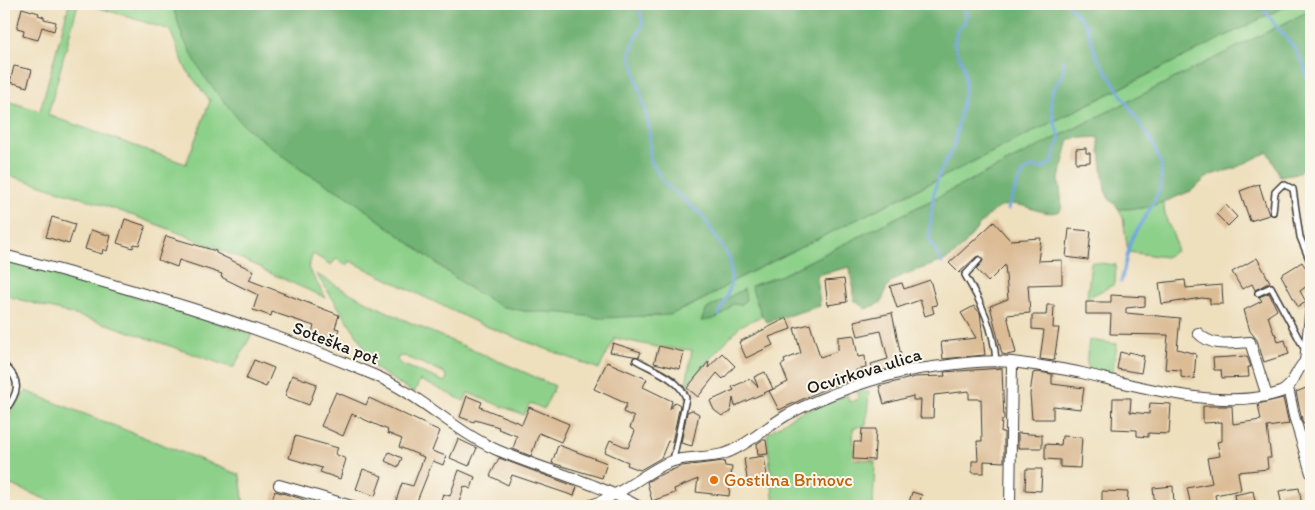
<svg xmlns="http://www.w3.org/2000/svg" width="1315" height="510" font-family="Itim,sans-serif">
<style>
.green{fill:#8cd089;stroke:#547652;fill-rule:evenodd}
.forest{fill:#71b275;stroke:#466748}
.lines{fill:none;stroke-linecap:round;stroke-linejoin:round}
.stream{stroke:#72a6de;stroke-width:3}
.building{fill:#dbbc95}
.service-casing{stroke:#3c3934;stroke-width:8}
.minor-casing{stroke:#3c3934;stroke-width:12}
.service{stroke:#fff;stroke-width:5}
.minor{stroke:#fff;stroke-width:10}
.food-dot{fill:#e8710a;stroke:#fbf7ec;stroke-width:2}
.labels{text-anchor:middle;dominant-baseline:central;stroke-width:4;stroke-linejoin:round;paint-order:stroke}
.street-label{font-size:18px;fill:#1c1c1c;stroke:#fbf7ec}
.food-label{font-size:18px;fill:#c56008;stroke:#fbf7ec;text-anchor:start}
</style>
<rect width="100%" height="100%" fill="#fbf7ec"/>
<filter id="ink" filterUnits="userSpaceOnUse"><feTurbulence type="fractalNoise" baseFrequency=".02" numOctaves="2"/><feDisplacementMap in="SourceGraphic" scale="10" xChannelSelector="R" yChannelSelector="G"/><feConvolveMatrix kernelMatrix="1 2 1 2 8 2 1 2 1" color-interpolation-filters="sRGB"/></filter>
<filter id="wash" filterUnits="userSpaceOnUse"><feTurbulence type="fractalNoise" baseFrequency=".0096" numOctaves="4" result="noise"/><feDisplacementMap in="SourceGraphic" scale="20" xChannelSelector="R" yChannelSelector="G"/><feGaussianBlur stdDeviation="1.12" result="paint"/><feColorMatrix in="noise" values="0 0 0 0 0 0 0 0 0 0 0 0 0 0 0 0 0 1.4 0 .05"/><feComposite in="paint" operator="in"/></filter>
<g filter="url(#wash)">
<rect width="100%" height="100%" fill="#eedfbd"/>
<path class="green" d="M69,4H78L48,115L186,164L210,101L186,69L170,30L87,4H172L183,38L300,169L350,198L469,288L524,311L631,315C669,323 704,300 735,280L1290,4H1311V10L782,275L751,286L762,316L740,326L686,385L692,350L657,347L615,338L599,369L480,324L350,261L347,266L336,259L331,265L313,254L308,268L326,298L263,270L262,268C178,230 92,199 4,174V100L40,111Z
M1164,202C1163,225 1177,232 1176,251L1166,257L1128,252L1123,218L1117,206L1120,209L1143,208Z
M4,259L86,281L252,334L234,367H230L110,325L4,295Z
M1091,262L1116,265L1115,284L1087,298Z
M316,274C391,319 475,349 555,386L544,409L530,403L524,415L468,393L464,401L420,380L414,393L376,369L357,335ZM404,356L443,372L447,377L445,382L401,364L397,360L398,357Z
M1089,340L1117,344L1112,378C1083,370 1085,368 1089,340Z
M26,391L240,475L244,506H62L4,482V419Z
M858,392H869L866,425L853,428L854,459L875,461L873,506H774L767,434L796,414L847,395L850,402L858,399Z"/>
<path class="forest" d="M172,4H1290L735,280L710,296L670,315L600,318L564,313L524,311L500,306L469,288L350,198L300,169L243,125L203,75L183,38Z
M1311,10V159L1298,173L1280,176L1268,152L1233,169L1210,175L1191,191L1164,202L1143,208L1120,209L1109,199L1105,190L1098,137L1069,139L1059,179L1062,206L1060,211C1043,218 1024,201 1007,205C981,212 972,243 951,257C935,267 901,271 889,285C885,289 884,297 882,302L866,309L854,300L850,267L817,275L820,306L767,322L762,316L751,286L782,275Z
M744,289L746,300L741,305L732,304C723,316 716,320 701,321L707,309Z"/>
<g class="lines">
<path class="stream" d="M638,4L643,24L630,52L649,127L650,160L664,183L702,215L730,259L731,285L719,315
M1068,4L1086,25L1097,57L1153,144L1161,164V185L1153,204L1131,240L1121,282
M1261,4C1275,31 1301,45 1307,77
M1008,209L1017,184L1024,172L1032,167L1042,168L1053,162L1055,150L1060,140C1056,126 1050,111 1051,97C1052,82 1068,80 1062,60
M942,263L929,238L933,198L938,176L954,146L965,88L964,67L954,44L957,30L965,22L966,14L963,4"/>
</g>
<g id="blocks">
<path class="building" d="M22,8L39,13L38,15L44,17V19L56,22L54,31L42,27L38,40L23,36L24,30L17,28Z
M14,66L32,70L27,87L10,82Z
M1086,148V153H1090V162L1076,163V149Z
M1259,184L1269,215L1250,221L1240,191Z
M1226,205L1237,217L1228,226L1216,214Z
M52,217L75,224L69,244L46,237Z
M125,219L146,226L139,245L134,244L133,248L117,243Z
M994,222L1010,240L1041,238L1038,261L1062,260V284L1028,285L1030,313L1007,315L1016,353L1007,355L1002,354L990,306L1008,299L1005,265L988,282L976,269L983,261L980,256L976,257L959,273L949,263Z
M1069,229L1091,231L1088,260L1066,257Z
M91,230L111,236L107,251L103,249L102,254L85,249Z
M166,236L216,251V253L254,271L249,280L339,315L335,328L339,329L335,339L312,332L314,326L272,312L271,316L253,310L258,295L221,277L222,274L179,260L177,267L158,260Z
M1257,258L1270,282L1255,290L1252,284L1242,289L1232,272Z
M1302,262L1311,276V283L1300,291L1306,302L1298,307L1281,275Z
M844,279L847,302L828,305L825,281Z
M930,280L937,305L932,306L934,313L925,316L920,300L897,308L890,286L902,283L904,289Z
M1185,280L1186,288L1222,285L1223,304H1210V299L1202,298L1162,304L1159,283Z
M1269,293L1277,310L1268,316L1274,334H1276L1278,342L1285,340L1289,354L1264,362L1257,340L1250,331L1244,310L1262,301L1259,297Z
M1111,295L1145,297V306L1126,308V313L1180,318L1177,349L1196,354L1194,379L1181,377V370L1165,369L1168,335L1110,334L1111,314H1086V302H1111Z
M1047,305H1054L1053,328H1059L1054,361L1040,359L1044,330L1032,329V315H1046Z
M974,306L980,313L985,355L943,359L941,342L976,338L961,313Z
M892,313L903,365L874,373L871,364L888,359L881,331L858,336L854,321Z
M787,318L791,329L769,337L773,345L746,358L739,342Z
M810,324L820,357L838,351V337L854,335L858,357L865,356L866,368L856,370L857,378L831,386L779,410L769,391L788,382L781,365L785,363L784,360L801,353L794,328Z
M613,343L641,352L639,357L610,352Z
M659,346L684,352L680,369L654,363Z
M1120,352L1128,354L1129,352L1144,356L1141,373L1117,369Z
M722,353L735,366L723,379L717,373L698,397L687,388L709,361L708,368Z
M1247,356L1251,367H1248L1249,377L1222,378L1221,370H1214L1213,358Z
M254,360L274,368L266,387L246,379Z
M607,362L647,379L643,387L672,401L670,409L675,402L680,405L672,442L668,441L661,458L640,470L627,465L628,462L605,452L610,440L628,448L635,431L630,428L634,417L623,412L627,404L594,389Z
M1002,368L1004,420H1002L1001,432H1004V462L984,461V473H972V461H978L977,441H982L981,399H969V391L934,395L933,418H920L921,400H913V396L884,404L879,386L915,377L945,376L944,372Z
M765,372L773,389L735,406L733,398L731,412L722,416L714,410L710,401L734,390L732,387L750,379L758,387L754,377Z
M1038,372L1052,374V384L1084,388L1081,409L1053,406V419H1032L1030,394L1033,373Z
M292,375L317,384L309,405L285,396Z
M1311,386V421L1303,424L1296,392Z
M336,392L366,405L369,398L440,431L432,451L446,456L443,465L433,461L415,506L396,501L402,483L413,486L424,457L399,447L402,439L387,433L388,430L352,414L343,436L321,426Z
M467,396L482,402L480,407L522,424L529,407L569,424L561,442L539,433L531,456L513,449L517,436L498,429L499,427L475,420L474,422L460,417Z
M1113,398H1131L1130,412L1149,414L1150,403L1171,404L1169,434L1148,433V437L1137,436V430L1112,429Z
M1283,398L1289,424L1267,427L1271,458H1267L1268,469L1238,472L1241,490L1215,495L1217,506H1191L1187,488L1212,483L1207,458L1220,456L1217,442L1222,441V422L1203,423V406H1232L1233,424L1261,420L1258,404Z
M692,410L699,414L692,446L681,443L687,412Z
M862,429H876L874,460L853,459L854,442H861Z
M1018,433L1042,435V448H1018Z
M295,436L338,448L335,454L346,459L340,479L320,472L322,468L289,458Z
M1062,436L1082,437L1080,468L1060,467V460L1045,459V444L1061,445Z
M458,439L477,448L469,466L450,458Z
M762,440H766L768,454L758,455L757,444Z
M558,445L607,463L602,478L552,463Z
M389,452L402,458L398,467L385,461Z
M764,456L768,482L748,485L744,459Z
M499,458L577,487L574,496L512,475L508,485L490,476Z
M724,461L725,466L732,467L729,496L696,492L698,479L674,489L675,493L652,501L647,482L657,476L682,466Z
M363,469L382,476L375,496L356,489Z
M1026,469H1042L1041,491L1025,490Z
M459,470L475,477L471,489L464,486L458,506H439L443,494L450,496Z
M1173,486L1174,506H1155L1153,488Z
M1299,488L1302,506H1282L1279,491Z
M275,491L299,498L318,506H270Z
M1102,491L1128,492L1127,506H1102Z
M1253,491L1256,506H1236L1234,495Z
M912,492L922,495L918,506H908Z"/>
</g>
</g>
<g filter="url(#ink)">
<use href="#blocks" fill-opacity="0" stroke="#3c3934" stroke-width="1"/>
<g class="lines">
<defs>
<path id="service" d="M1273,212L1275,192L1283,184L1293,189L1300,237L1311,264
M979,260L965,275C981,302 994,329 996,361
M1258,293L1271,287L1305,350
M636,360C653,370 679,378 686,398L673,460
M4,365C23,381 18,394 4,412"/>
<path id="minor" d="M4,255C129,288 255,324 374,375C419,394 453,430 497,450C544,470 593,481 638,506
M1198,333C1212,348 1232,343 1250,342L1267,396
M1305,361L1311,307
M1288,388L1294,416L1311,473
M279,485L352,506
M589,506C619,496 636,479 663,465C686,453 711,461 731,451C751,442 768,426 787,415C822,396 880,375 919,369C949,365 982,359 1012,362C1035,365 1059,368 1082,373C1138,386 1221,411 1278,393C1296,388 1295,364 1311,358
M1010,506L1012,362"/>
</defs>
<use href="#service" class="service-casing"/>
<use href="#minor" class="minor-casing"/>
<use href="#service" class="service"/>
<use href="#minor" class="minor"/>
</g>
</g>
<circle class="food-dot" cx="714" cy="480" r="5"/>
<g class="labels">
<g class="street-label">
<text transform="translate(336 343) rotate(21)">Soteška pot</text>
<text transform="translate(864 371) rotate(-17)">Ocvirkova ulica</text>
</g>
<g class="food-label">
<text x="724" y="480">Gostilna Brinovc</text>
</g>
</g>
<rect width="1315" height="510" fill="none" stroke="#fbf7ec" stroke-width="20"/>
</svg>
